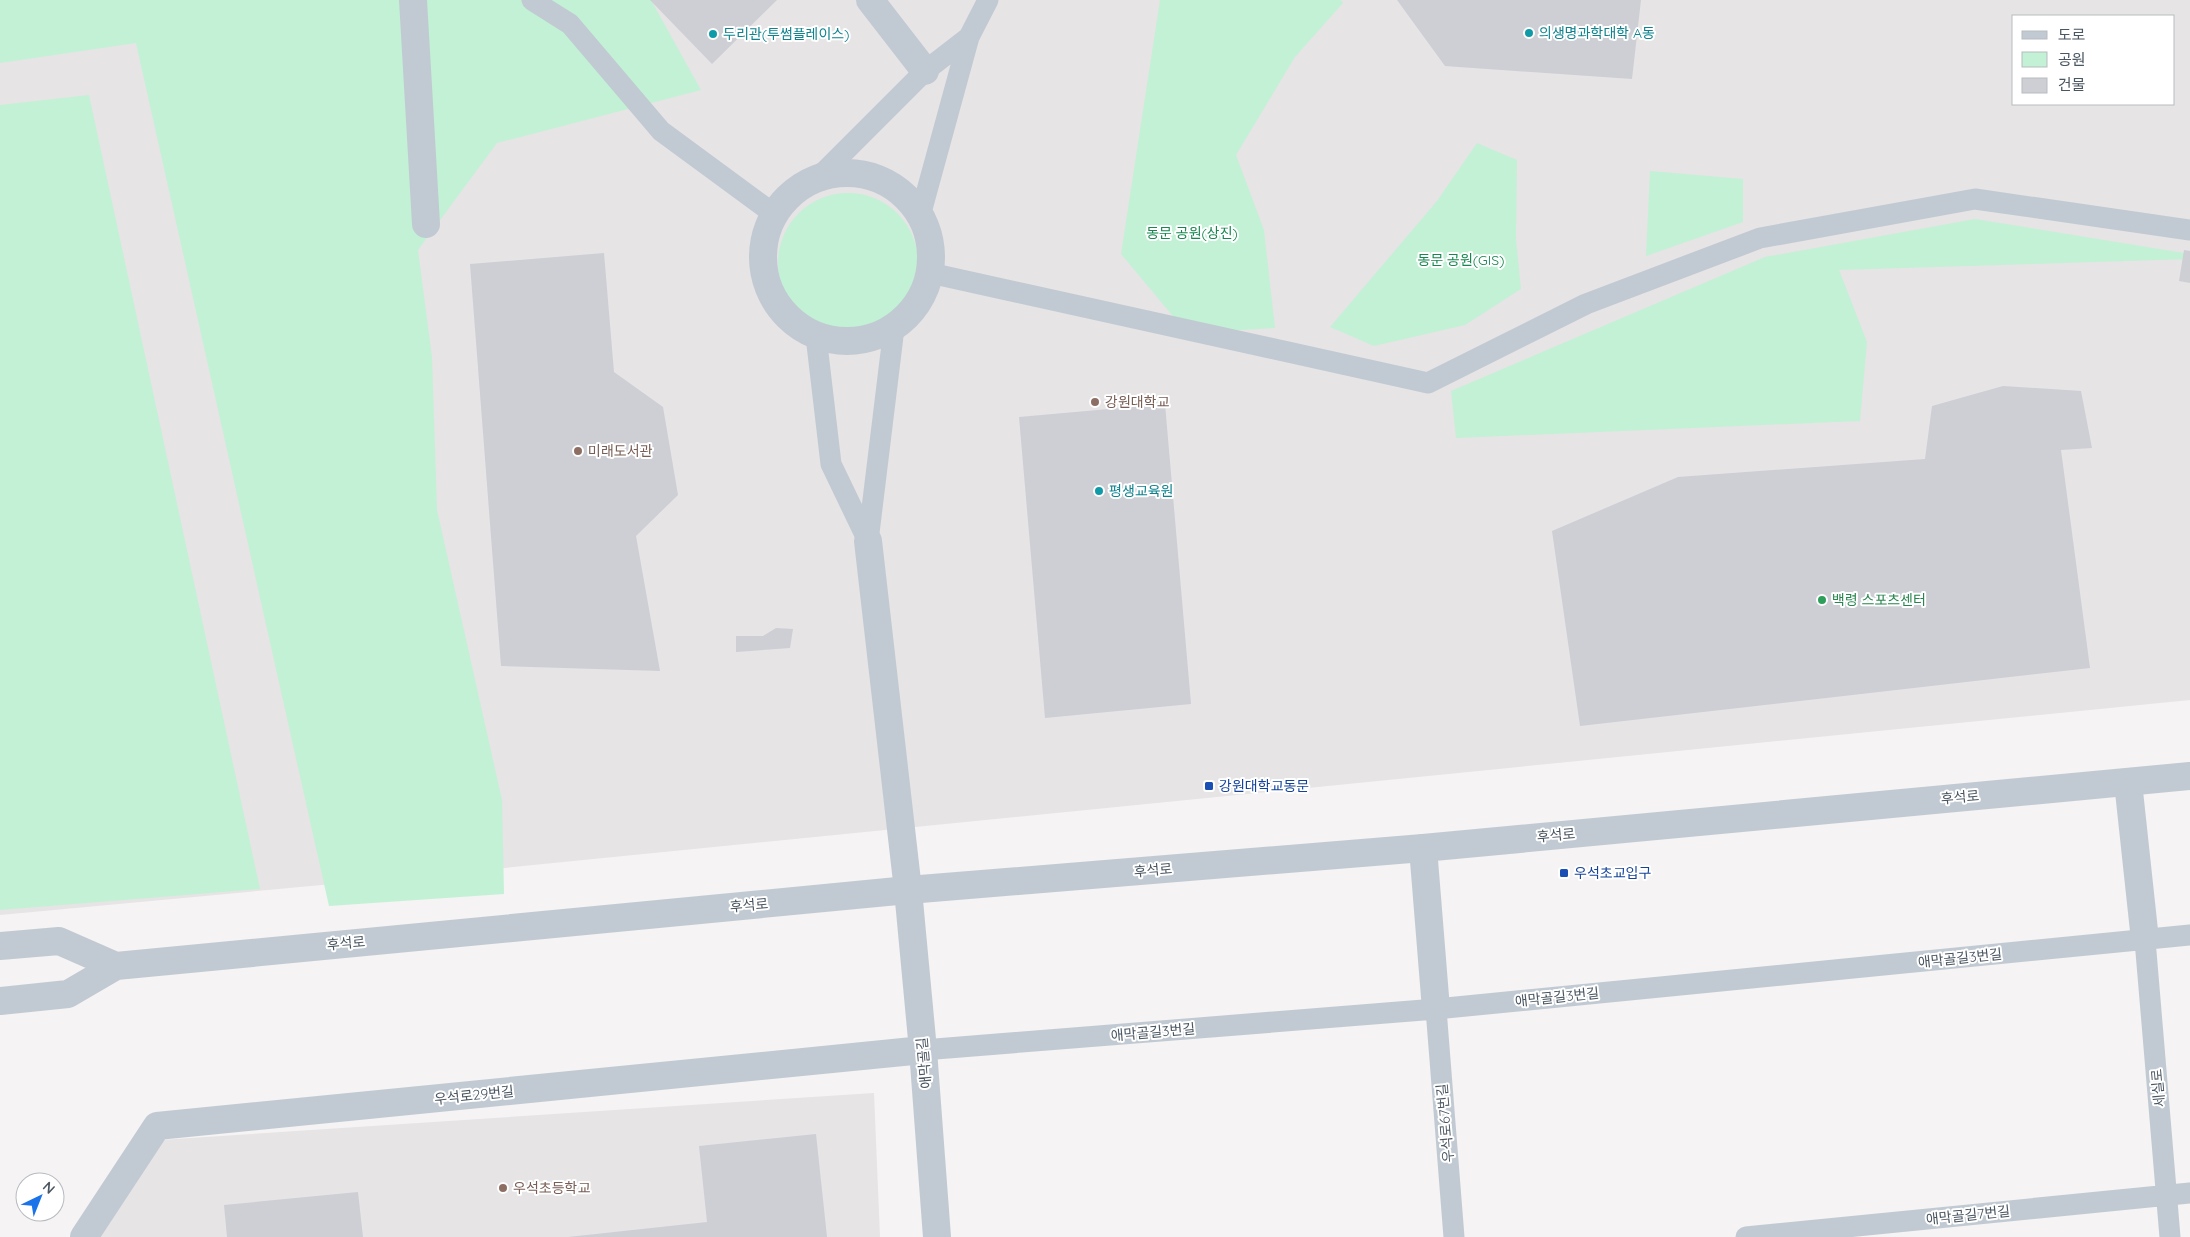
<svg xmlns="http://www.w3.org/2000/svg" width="2190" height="1237" font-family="Quicksand,'Noto Sans KR',sans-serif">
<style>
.education{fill:#e6e4e5;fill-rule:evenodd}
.green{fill:#c3f1d5}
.building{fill:#cdcfd5}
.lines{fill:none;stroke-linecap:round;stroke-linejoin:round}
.service{stroke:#c1cad2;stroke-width:21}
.pedestrian{stroke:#c1cad2;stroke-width:28}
.minor{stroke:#c1cad2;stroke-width:28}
.tertiary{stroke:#c1cad2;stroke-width:28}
.culture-dot{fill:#0f9aa8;stroke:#fff;stroke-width:2}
.education-dot{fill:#8d6e63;stroke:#fff;stroke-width:2}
.leisure-dot{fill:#2e9e5b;stroke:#fff;stroke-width:2}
.transit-dot{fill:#1a4fb4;stroke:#fff;stroke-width:2}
.labels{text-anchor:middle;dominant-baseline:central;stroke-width:4;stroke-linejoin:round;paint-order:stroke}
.culture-label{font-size:14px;fill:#0d838f;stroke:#fff;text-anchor:start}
.park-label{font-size:14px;fill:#17864f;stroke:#fff}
.education-label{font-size:14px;fill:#785e54;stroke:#fff;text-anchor:start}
.leisure-label{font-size:14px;fill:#27864d;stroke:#fff;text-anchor:start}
.transit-label{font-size:14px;fill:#164399;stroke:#fff;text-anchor:start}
.street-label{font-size:14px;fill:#4a5661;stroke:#fff}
</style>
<rect width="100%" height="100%" fill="#f5f3f3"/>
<path class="education" d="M0,0H2190V700L494,869L0,915ZM2014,16H2174V104H2014Z
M874,1093L880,1237H96L160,1140Z"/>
<path class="green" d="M0,0H651L701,90L497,143L418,250L432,357L437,510L502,800L504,894L329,906L136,43L0,63Z
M1160,0H1341L1343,3L1295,57L1236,155L1264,230L1275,328L1187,333L1121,254Z
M89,95L260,889L0,910V105Z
M1477,143L1517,160L1516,239L1521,289L1465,325L1374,346L1330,327L1437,201Z
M1650,171L1743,179V222L1646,256Z
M778 263a70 70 0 1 1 140 0a70 70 0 1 1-140 0Z
M1975,219L2190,254V259L1839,270L1867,342L1860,421L1456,438L1451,391L1765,257Z"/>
<path class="building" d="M650,0H777L712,64Z
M1397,0H1641L1632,79L1445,66Z
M2184,250L2190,251V283L2179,281Z
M604,253L614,372L663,407L678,495L636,536L660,671L501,666L470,264Z
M2003,386L2081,391L2092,448L2061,450L2090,668L1580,726L1552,531L1678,477L1925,459L1932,406Z
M1165,404L1191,704L1045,718L1019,417Z
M776,628L793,629L790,648L736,652V636H763Z
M816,1134L827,1237H568L707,1222L699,1146Z
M358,1192L363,1237H227L224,1205Z"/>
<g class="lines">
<path class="service" d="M532,0L570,24L661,131L774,214
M819,177L925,71L969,37
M920,216L969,37L988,0
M930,273L1428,383L1586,304L1760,238L1975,199L2190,230
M816,336L831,464L868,541
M868,541L894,328
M2145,940L2170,1237
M1436,1009L1454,1237
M923,1050L1436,1009L2190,935
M1746,1237L2190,1193"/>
<path class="pedestrian" d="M413,0L426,224
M870,0L925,71
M2128,782L2145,940
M1423,848L1436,1009"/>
<path class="minor" d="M763 257a84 84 0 1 1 168 0a84 84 0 1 1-168 0Z
M868,541L908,890L923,1050L937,1237
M84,1237L157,1126L923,1050"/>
<path class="tertiary" d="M0,946L59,941L116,966
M0,1001L68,994L116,966L908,890L1423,848L2190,776"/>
</g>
<g class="culture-dot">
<circle cx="1529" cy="33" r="5"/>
<circle cx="713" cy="34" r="5"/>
<circle cx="1099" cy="491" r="5"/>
</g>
<g class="education-dot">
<circle cx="1095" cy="402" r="5"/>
<circle cx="578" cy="451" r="5"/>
<circle cx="503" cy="1188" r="5"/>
</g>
<circle class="leisure-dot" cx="1822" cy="600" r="5"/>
<g class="transit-dot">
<rect x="1204" y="781" width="10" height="10" rx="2.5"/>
<rect x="1559" y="868" width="10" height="10" rx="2.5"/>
</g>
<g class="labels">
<g class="culture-label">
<text x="1539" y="33">의생명과학대학 A동</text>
<text x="723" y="34">두리관(투썸플레이스)</text>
<text x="1109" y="491">평생교육원</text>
</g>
<g class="park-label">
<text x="1192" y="233">동문 공원(상진)</text>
<text x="1461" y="260">동문 공원(GIS)</text>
</g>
<g class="education-label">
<text x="1105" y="402">강원대학교</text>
<text x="588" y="451">미래도서관</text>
<text x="513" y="1188">우석초등학교</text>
</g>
<g class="leisure-label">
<text x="1832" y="600">백령 스포츠센터</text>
</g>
<g class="transit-label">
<text x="1219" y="786">강원대학교동문</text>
<text x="1574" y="873">우석초교입구</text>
</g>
<g class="street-label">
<text transform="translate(1960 797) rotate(-5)">후석로</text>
<text transform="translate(1556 835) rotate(-5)">후석로</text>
<text transform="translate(1153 870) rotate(-5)">후석로</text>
<text transform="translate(749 905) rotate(-5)">후석로</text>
<text transform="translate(346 943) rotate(-5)">후석로</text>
<text transform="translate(1960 958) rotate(-6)">애막골길3번길</text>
<text transform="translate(1557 997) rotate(-6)">애막골길3번길</text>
<text transform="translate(1153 1032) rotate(-5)">애막골길3번길</text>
<text transform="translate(924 1063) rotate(-95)">애막골길</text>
<text transform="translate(2158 1088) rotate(-95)">세실로</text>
<text transform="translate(474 1095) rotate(-6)">우석로29번길</text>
<text transform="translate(1445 1123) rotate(-95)">우석로67번길</text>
<text transform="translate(1968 1215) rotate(-6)">애막골길7번길</text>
</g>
</g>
<rect x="2012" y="15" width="162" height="90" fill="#ffffff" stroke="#b7bbc0"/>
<rect x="2022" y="31" width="25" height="8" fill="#c1cad2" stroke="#b7bbc0"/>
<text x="2058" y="40" font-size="15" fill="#4a5661">도로</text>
<rect x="2022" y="52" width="25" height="15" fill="#c3f1d5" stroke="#b7bbc0"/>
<text x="2058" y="65" font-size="15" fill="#4a5661">공원</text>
<rect x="2022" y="78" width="25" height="15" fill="#cdcfd5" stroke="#b7bbc0"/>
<text x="2058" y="90" font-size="15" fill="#4a5661">건물</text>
<g transform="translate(40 1197) rotate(43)"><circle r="24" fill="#ffffff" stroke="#b7bbc0"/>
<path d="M0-4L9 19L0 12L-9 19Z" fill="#1a73e8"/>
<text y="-8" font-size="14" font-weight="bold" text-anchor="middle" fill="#4a5661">N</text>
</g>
</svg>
